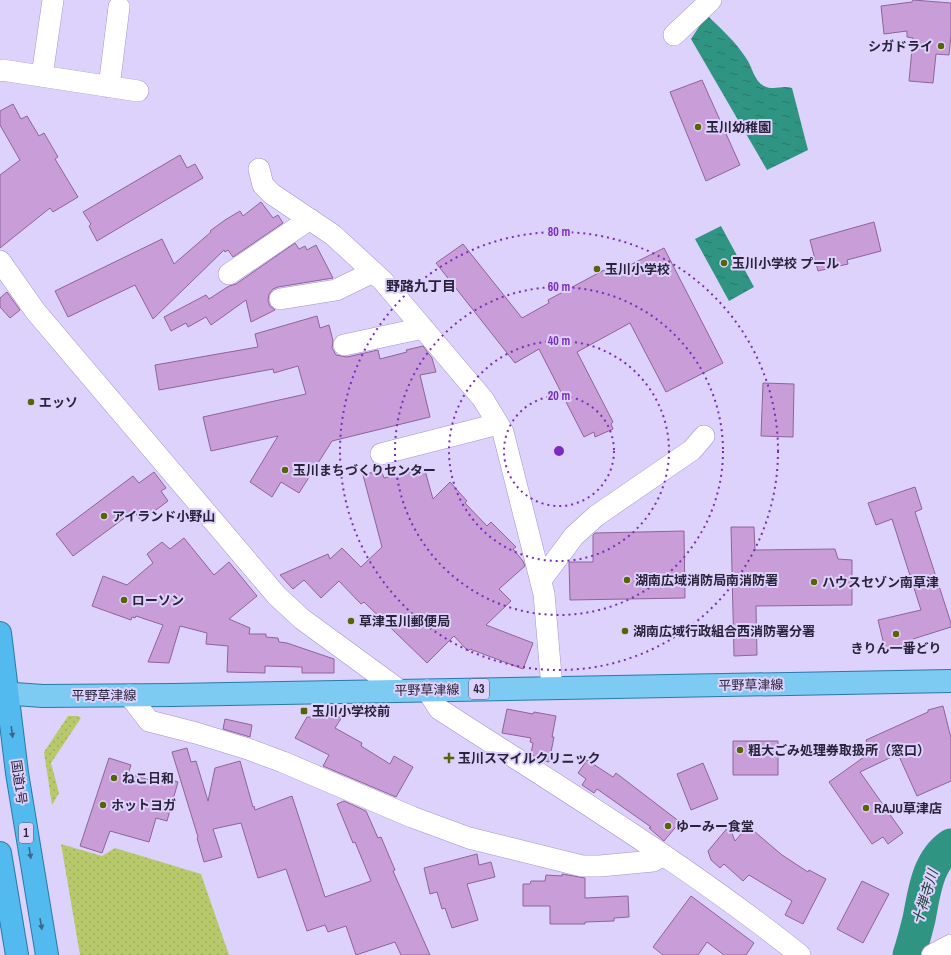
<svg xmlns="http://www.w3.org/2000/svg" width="951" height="955" font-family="'Archivo Narrow','Noto Sans JP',sans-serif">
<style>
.grass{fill:url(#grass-dots)}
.water{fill:url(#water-ripples)}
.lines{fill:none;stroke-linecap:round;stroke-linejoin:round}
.river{stroke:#2f9481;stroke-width:33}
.building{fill:#c99dd7;stroke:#8e649a}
.minor-casing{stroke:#a692d2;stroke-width:22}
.primary-casing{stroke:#2879ad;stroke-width:24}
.trunk-casing{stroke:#2879ad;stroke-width:24}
.minor{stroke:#fff;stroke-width:21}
.primary{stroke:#7dcbf3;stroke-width:22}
.trunk{stroke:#52baef;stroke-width:22}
.oneway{fill:#3c668c}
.ring{fill:none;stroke:#7b2cbf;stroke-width:2;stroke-dasharray:2 4}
.poi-dot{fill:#576406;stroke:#ddd2fb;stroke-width:1.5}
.labels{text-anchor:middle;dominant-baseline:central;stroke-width:4;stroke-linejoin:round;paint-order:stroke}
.shield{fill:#ddd2fb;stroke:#605775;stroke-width:1}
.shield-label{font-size:12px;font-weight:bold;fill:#2a223b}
.poi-label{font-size:13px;font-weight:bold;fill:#2a223b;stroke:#ddd2fb;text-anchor:start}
.street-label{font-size:13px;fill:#2a223b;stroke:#ddd2fb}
.neighbourhood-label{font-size:14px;font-weight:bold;fill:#2a223b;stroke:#ddd2fb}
.water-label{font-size:14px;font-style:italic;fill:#203e38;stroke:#ddd2fb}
.centre{fill:#7b2cbf;stroke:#ddd2fb;stroke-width:2}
.ring-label{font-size:12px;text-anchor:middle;font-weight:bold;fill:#7b2cbf;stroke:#ddd2fb;stroke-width:4;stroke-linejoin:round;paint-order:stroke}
</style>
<defs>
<pattern id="grass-dots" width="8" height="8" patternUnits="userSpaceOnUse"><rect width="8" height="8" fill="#b7c96b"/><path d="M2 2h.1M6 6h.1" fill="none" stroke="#9eac5e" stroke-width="1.8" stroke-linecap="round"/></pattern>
<pattern id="water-ripples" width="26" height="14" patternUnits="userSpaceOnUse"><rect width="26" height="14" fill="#2f9481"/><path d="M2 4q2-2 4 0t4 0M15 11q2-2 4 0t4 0" fill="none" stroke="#28786b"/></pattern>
</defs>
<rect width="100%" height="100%" fill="#ddd2fb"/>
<path class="grass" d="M68,716H78L81,718L51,763L59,793L52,805L44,752Z
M61,844L102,856L115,848L201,874L229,955H80Z"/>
<path class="water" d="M708,16C721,29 736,42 746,58C752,66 754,81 764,86C774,91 782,85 792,88L808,150L767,170L691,39L704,19Z
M721,226L754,287L729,301L695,239Z"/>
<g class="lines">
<path class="river" d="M909,955C913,943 916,931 919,919C924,894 927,861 951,845"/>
</g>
<path class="building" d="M913,0L951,3V35L949,55L936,54L933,83L909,81L913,38L907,37V31L884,34L881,6L912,2Z
M702,80L740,165L706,181L670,92Z
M13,104L21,119L27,116L39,136L44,133L58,157L55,159L78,197L53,212L50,208L0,248V175L20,160L0,125V111Z
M180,155L187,168L195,164L203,178L97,241L89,226L91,224L83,212Z
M261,202L273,218L278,215L283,223L233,257L228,250L225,252L224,250L153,319L135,285L68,317L55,291L162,239L174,264L211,232L210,231L225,220L240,211L243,216Z
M874,222L881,251L847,260L848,264L818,271L810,240Z
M295,243L299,249L305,246L307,250L316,245L333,278L278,287L273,289L269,294L268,301L270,306L275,310L251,322L246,300L211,325L206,317L188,327L186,323L171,331L164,317L206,295L209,299L229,286L236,284Z
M463,244L522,318L549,303L548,300L604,270L608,276L664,248L723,363L666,392L630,323L577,352L613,422L611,424L613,429L595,437L594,432L584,437L539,349L515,363L436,263Z
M7,292L20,310L10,318L0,307V298Z
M317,316L320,328L329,325L333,341L332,348L336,355L347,357L378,350L380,359L407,352L406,350L423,346L432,358L436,372L420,375L430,417L332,441L299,493L281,482L272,497L250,482L278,436L211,451L203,417L306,394L298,366L274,373L273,369L159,390L155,365L258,347L255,334Z
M763,383L794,384L793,437L761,436Z
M424,467L433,499L450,482L467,501L465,503L487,526L491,522L516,547L513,549L523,561L525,566L499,589L511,601L486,625L533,643L523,669L470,649L468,651L454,636L427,663L364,602L361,604L339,581L321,598L304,580L293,589L280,575L328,554L330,559L342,548L361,567L382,547L363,475L381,470L384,478Z
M154,472L166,488L161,491L168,501L141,521L134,511L73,556L56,534L133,476L139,483Z
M915,487L922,509L915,512L951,623V627L913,639L916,649H885L878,620L921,610L892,519L876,525L868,503Z
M731,527H754L755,550L835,549L838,559L852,560V605L756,606L757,655L734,656Z
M684,531L685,598L570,600L569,562H593V535L595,533Z
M184,538L214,575L229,562L257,596L229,619L250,628L249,634H266V637L278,638L279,642L287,643L334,659V673H302V667L265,666V673L227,672L228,646L206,644L207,633L180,626L169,663L148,662L163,625L136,616L135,618L132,617L131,620L92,606L103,576L127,585L153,563L147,554L162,542L170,549Z
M943,706L951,738V781L917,796L898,754L860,772L903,833L888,844L883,837L872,844L829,782L871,752L866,740L928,712V710Z
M507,709L533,714L534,712L556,716L552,737H554L549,762L540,760L531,754L533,743L530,742L531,738L502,733Z
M307,717H342L335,728L362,743L361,746L390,764L394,756L413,767L396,797L323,766L329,755L295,738Z
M225,719L252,725L250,737L223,729Z
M733,741H778V775H733Z
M187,748L191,762L196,761L208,801L215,768L240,761L253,807L254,806L255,810L292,796L325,897L371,881L355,842L353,843L337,804L344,801L366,811L378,838L381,837L395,870L393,871L430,955H401L395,942L356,955L346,926L328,932L325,925L307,931L286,869L258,878L241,823L213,829L222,857L204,862L197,838L198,837L172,752Z
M109,758L131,765L128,774L157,782L158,776L178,782L167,821L156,818L149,842L110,831L102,853L80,846Z
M587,760L613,777L616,773L680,822L664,841L649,828L651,827L597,789L594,793L582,785L586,779L578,773Z
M703,763L718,799L691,810L677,774Z
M729,826L735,841L748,826L782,855L808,872L809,870L826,879L803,924L785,915L792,901L749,875L743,881L724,864L720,868L711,860L708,851Z
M477,854L479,865L491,862L495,877L467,884L478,920L452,928L445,908L442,909L437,892L430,894L424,868Z
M562,874L585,878V898L628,896L629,917L614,918V921L585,922V924H550V906H523V884H530L531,881H545L546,875L562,876Z
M862,881L889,894L863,943L837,929Z
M691,896L754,943L746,955H724L707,942L698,955H663L653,947Z"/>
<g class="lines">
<defs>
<path id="minor" d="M674,35L711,0
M0,71L2,70L138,91
M42,76L53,0
M109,87L119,7
M259,169L263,185L272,194L333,235L383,281L483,399L503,432L544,594L552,688
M0,261L36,312L277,596L302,619L399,690
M229,274L310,219
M280,299L336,290L373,272
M344,345L423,328
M381,454L498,424
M541,580L574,536L596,516L692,450L704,436
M427,690L439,709C561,788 686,864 800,955
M129,695L149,721L196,733L248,749L283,762L412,817L469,838L582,866H600L653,861L664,855
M932,955L951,945"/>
<path id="primary" d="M0,693L43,696L173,695L951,681"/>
<path id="trunk" d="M0,633L17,773L47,955
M0,853L17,955"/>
</defs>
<use href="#minor" class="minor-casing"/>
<use href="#primary" class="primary-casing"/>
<use href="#trunk" class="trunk-casing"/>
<use href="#minor" class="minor"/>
<use href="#primary" class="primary"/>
<use href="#trunk" class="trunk"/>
</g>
<defs><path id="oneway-solid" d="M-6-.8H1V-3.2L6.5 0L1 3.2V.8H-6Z"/></defs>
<g class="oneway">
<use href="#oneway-solid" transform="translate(12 732) rotate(83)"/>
<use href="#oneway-solid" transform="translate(30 853) rotate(81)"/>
<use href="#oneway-solid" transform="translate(41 924) rotate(80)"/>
</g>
<g class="ring">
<circle cx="559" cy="451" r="55"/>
<circle cx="559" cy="451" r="110"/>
<circle cx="559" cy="451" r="164"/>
<circle cx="559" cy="451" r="219"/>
</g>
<g class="poi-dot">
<circle cx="941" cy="46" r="4"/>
<circle cx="698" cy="127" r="4"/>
<circle cx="724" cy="263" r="4"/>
<circle cx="597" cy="269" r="4"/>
<circle cx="31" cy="402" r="4"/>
<circle cx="285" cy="470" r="4"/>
<circle cx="104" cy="516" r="4"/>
<circle cx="627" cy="580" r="4"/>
<circle cx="814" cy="582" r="4"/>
<circle cx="124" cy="600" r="4"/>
<circle cx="351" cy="621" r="4"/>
<circle cx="625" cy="631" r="4"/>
<circle cx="896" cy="634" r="4"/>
<rect x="300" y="707" width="8" height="8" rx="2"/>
<circle cx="740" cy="750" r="4"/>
<path d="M447 752h4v4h4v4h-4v4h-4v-4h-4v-4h4z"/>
<circle cx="114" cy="778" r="4"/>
<circle cx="103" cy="805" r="4"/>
<circle cx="866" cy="808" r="4"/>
<circle cx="668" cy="826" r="4"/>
</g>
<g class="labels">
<g class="shield">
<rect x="469" y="679" width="20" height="20" rx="3"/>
<rect x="19" y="823" width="14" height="20" rx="3"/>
</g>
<g class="shield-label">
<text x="479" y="689">43</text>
<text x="26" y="833">1</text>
</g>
<g class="poi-label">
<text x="933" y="46" text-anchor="end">シガドライ</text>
<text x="706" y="127">玉川幼稚園</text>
<text x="732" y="263">玉川小学校 プール</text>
<text x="605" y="269">玉川小学校</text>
<text x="39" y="402">エッソ</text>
<text x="293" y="470">玉川まちづくりセンター</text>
<text x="112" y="516">アイランド小野山</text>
<text x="635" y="580">湖南広域消防局南消防署</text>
<text x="822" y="582">ハウスセゾン南草津</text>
<text x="132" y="600">ローソン</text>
<text x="359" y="621">草津玉川郵便局</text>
<text x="633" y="631">湖南広域行政組合西消防署分署</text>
<text x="896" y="648" text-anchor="middle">きりん一番どり</text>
<text x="312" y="711">玉川小学校前</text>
<text x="748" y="750">粗大ごみ処理券取扱所（窓口）</text>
<text x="458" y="758">玉川スマイルクリニック</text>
<text x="122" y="778">ねこ日和</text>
<text x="111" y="805">ホットヨガ</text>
<text x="874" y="808">RAJU草津店</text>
<text x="676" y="826">ゆーみー食堂</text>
</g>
<g class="street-label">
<text transform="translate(751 685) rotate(-1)">平野草津線</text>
<text transform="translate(427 690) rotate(-1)">平野草津線</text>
<text x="104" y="695">平野草津線</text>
<text transform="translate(19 782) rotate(82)">国道1号</text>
</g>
<g class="neighbourhood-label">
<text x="421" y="286">野路九丁目</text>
</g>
<g class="water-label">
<text transform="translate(925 897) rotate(-73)">十禅寺川</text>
</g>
</g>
<circle cx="559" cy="451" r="6" class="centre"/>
<g class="ring-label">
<text x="559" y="236">80 m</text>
<text x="559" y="291">60 m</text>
<text x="559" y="345">40 m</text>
<text x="559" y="400">20 m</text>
</g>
</svg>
